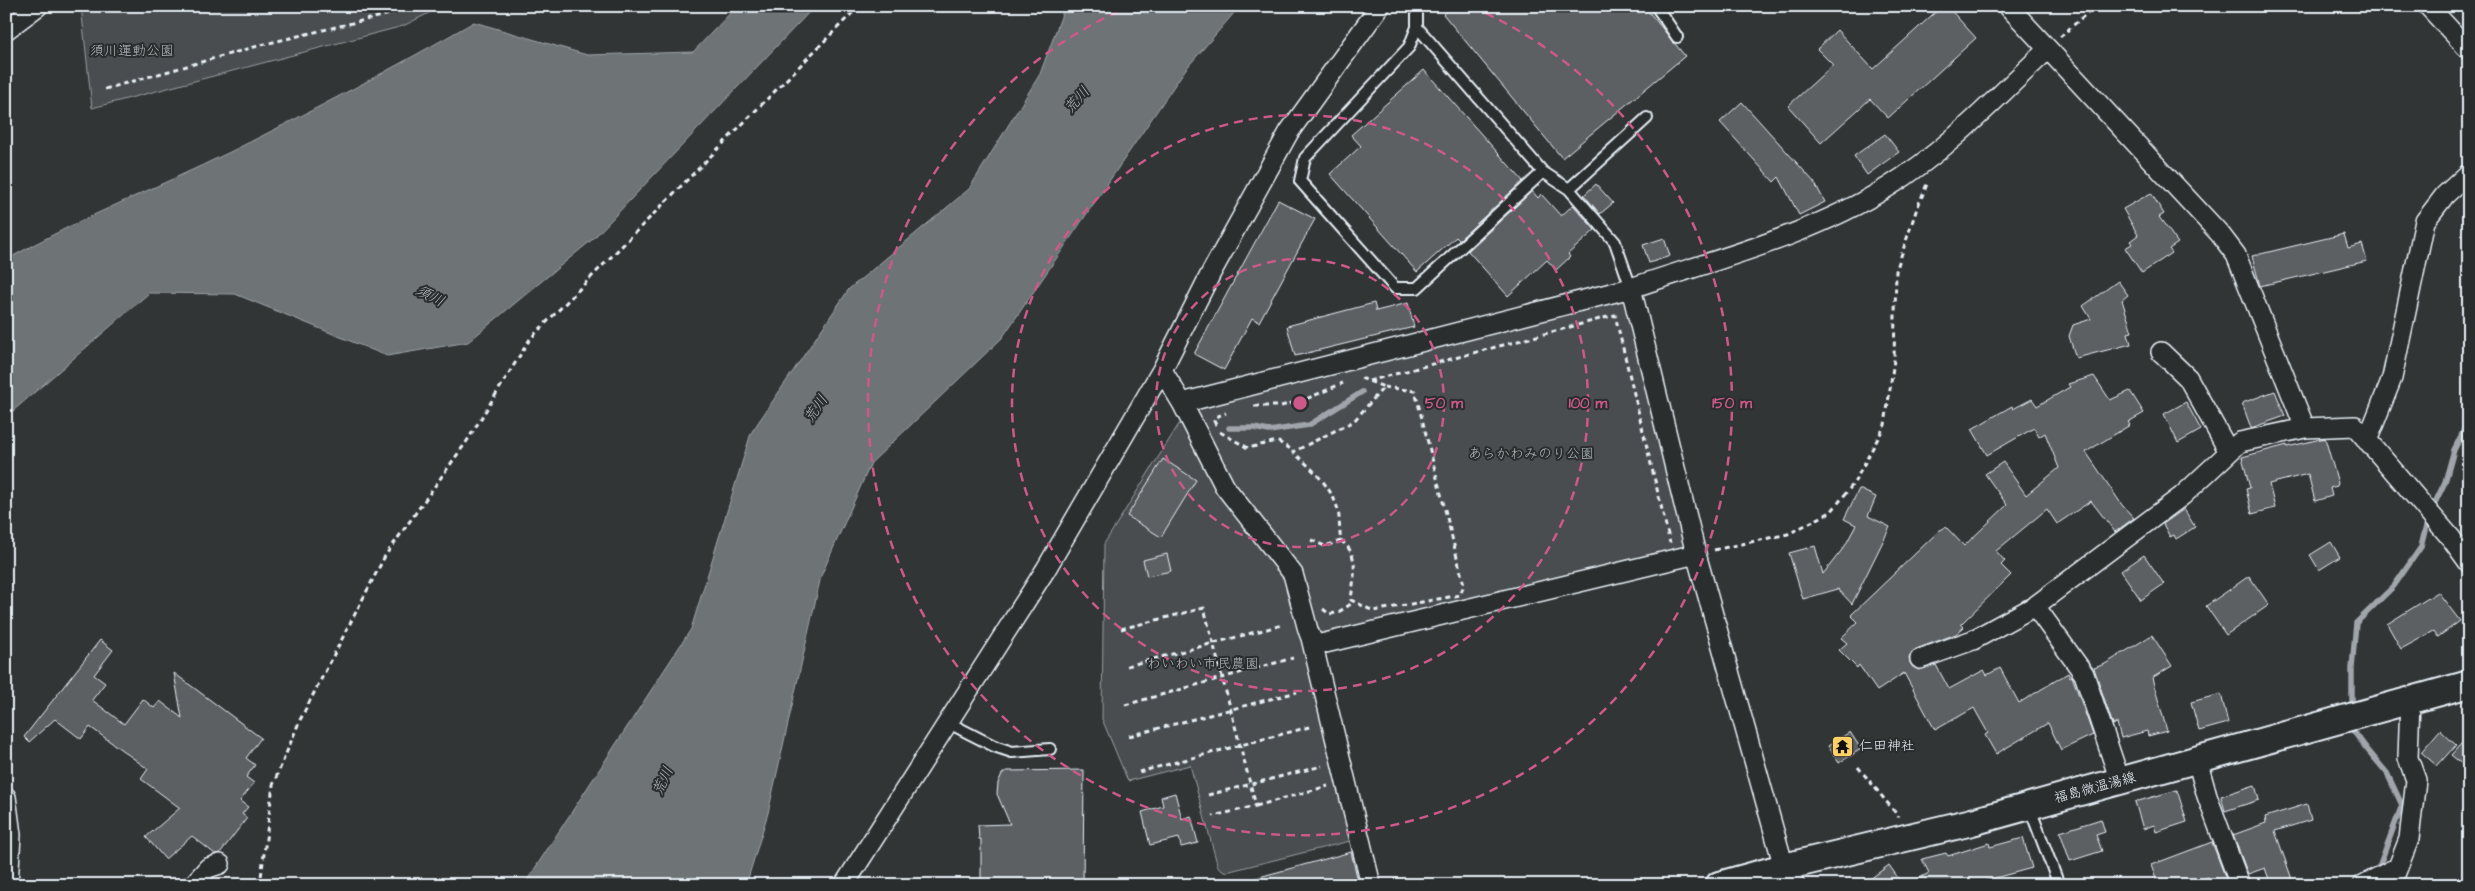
<svg xmlns="http://www.w3.org/2000/svg" width="2475" height="891" font-family="'Architects Daughter','Klee One',sans-serif">
<style>
.green{fill:#494d4f;stroke:#989fa4}
.water{fill:#6e7376;stroke:#9fa5aa}
.lines{fill:none;stroke-linecap:round;stroke-linejoin:round}
.stream{stroke:#9fa5aa;stroke-width:5.5}
.building{fill:#5c6063;stroke:#e8f1f8}
.lane-casing{stroke:#e8f1f8;stroke-width:14}
.street-casing{stroke:#e8f1f8;stroke-width:22}
.secondary-casing{stroke:#e8f1f8;stroke-width:30}
.path{stroke:#e8f1f8;stroke-width:3;stroke-dasharray:5 4;stroke-linecap:butt}
.lane{stroke:#2a2d2e;stroke-width:10}
.street{stroke:#2a2d2e;stroke-width:19}
.secondary{stroke:#2a2d2e;stroke-width:26}
.ring{fill:none;stroke:#cd598a;stroke-width:2.5;stroke-dasharray:9 6}
.labels{text-anchor:middle;dominant-baseline:central;stroke-width:4;stroke-linejoin:round;paint-order:stroke}
.park-label{font-size:14px;fill:#b0b8bd;stroke:#2a2d2e}
.poi-label{font-size:14px;fill:#e8f1f8;stroke:#2a2d2e;text-anchor:start}
.street-label{font-size:14px;fill:#e8f1f8;stroke:#2a2d2e}
.water-label{font-size:15px;font-style:italic;fill:#b1b8be;stroke:#2a2d2e}
.centre{fill:#cd598a;stroke:#2a2d2e;stroke-width:2.5}
.ring-label{font-size:15px;text-anchor:middle;font-weight:bold;fill:#cd598a;stroke:#2a2d2e;stroke-width:4;stroke-linejoin:round;paint-order:stroke}
</style>
<rect width="100%" height="100%" fill="#323536"/>
<filter id="ink" filterUnits="userSpaceOnUse"><feTurbulence type="fractalNoise" baseFrequency=".02" numOctaves="2"/><feDisplacementMap in="SourceGraphic" scale="10" xChannelSelector="R" yChannelSelector="G"/><feConvolveMatrix kernelMatrix="1 2 1 2 8 2 1 2 1" color-interpolation-filters="sRGB"/></filter>
<g filter="url(#ink)">
<path class="green" d="M81,6H443L403,26L92,108Z
M1628,294L1691,549L1320,639L1296,567L1232,489L1189,408Z
M1179,424L1186,426L1286,576L1350,841L1226,872L1218,867L1190,765L1128,781L1102,719L1104,544Z"/>
<path class="water" d="M737,6H815L593,239L468,342L387,356L235,294L149,293L6,417V260C79,218 157,188 232,151C314,110 394,68 474,22L587,55L693,52Z
M1065,6H1240L1185,70L1002,338L871,463L821,576L768,813L746,885H524L691,629L751,433L849,289L969,189L1040,74Z"/>
<g class="lines">
<path class="stream" d="M1229,428H1254L1269,431L1309,425L1362,392
M2432,509L2445,482L2454,450L2469,420
M2352,710V668L2356,623L2394,586L2421,547L2428,518
M2352,724V729L2366,748L2387,773L2402,805L2377,872"/>
</g>
<path class="building" d="M1452,6H1644L1685,56L1562,158L1443,14Z
M1942,6H1947L1976,38L1888,118L1870,99L1821,143L1788,106L1833,65L1817,49L1837,30L1873,69Z
M1424,70L1523,181L1459,240L1456,237L1417,272L1330,174L1361,146L1351,135Z
M1742,102L1814,182L1825,202L1799,215L1779,177L1774,182L1720,122Z
M1885,134L1899,152L1867,175L1854,156Z
M1596,184L1613,203L1600,214L1584,195Z
M1532,191L1538,198L1541,194L1561,216L1573,205L1595,230L1568,254L1570,257L1556,270L1547,260L1508,296L1468,251Z
M2151,193L2164,214L2159,217L2178,243L2169,249L2172,253L2142,273L2125,248L2132,244L2130,241L2138,235L2123,209Z
M1278,200L1315,219L1259,322L1252,318L1224,370L1194,354Z
M2344,234L2348,248L2362,244L2367,261L2260,286L2252,256Z
M1664,238L1670,256L1649,263L1643,245Z
M2118,281L2128,295L2122,300L2132,332L2128,333L2131,344L2076,358L2069,336L2073,325L2091,319L2083,306Z
M1374,303L1376,311L1408,303L1414,327L1295,356L1287,326Z
M2094,376L2110,400L2130,391L2144,413L2128,422L2130,425L2086,452L2122,505L2134,518L2115,532L2091,501L2057,524L2047,509L1996,551L2005,561L2001,565L2011,575L1961,624L1964,627L1956,634L1916,649L1909,657L1910,663L1918,670L1936,665L1949,689L1984,670L1987,675L2000,668L2019,703L2068,673L2070,677L2072,676L2093,735L2061,750L2048,723L1996,754L1985,735L1988,733L1974,708L1935,730L1904,673L1877,691L1859,665L1857,668L1839,650L1847,643L1841,638L1858,622L1851,615L1940,530L1946,527L1964,546L2007,505L1985,474L2003,462L2026,495L2059,468L2045,433L2039,437L2034,428L1987,455L1972,429L2012,406L2013,409L2032,399L2037,406L2070,387L2068,384Z
M2275,391L2285,416L2251,428L2242,403Z
M2186,402L2201,430L2178,443L2164,414Z
M2325,438L2338,483L2337,486L2330,488L2332,496L2315,501L2308,474L2269,484L2275,508L2252,514L2246,489L2250,488L2242,457L2287,445V447Z
M1163,459L1196,480L1161,537L1127,516Z
M1859,489L1876,497L1868,516L1890,527L1852,604L1838,589L1803,599L1789,553L1815,546L1823,574L1845,546L1856,525L1844,519Z
M2184,509L2195,527L2176,539L2174,535L2170,537L2163,524Z
M2331,542L2340,557L2319,570L2310,555Z
M1167,554L1171,571L1147,576L1143,560Z
M2144,555L2164,584L2141,600L2121,571Z
M2249,576L2269,605L2226,635L2206,606Z
M2438,592L2460,621L2438,637L2434,631L2401,649L2387,624Z
M2152,635L2172,666L2152,678L2167,731L2148,736L2147,731L2121,738L2117,723L2113,725L2094,668L2105,664Z
M100,640L113,650L94,675L105,683L92,700L124,724L143,699L154,708L160,701L182,718L174,673L261,738L246,758L255,765L246,777L254,783L240,801L248,807L242,814L247,818L220,853L215,854L192,836L165,859L146,837L180,808L141,779L148,769L90,727L81,739L55,719L29,742L24,737Z
M2221,694L2228,723L2199,731L2191,702Z
M2440,730L2456,745L2437,766L2421,752Z
M1850,732L1861,749L1839,763L1828,746Z
M2469,735V770L2451,755Z
M1084,770L1083,885H981V839H979L978,825L1010,824L997,794L998,783L1002,774L1006,771Z
M2255,785L2259,800L2225,811L2221,796Z
M2177,790L2187,822L2156,832L2154,825L2143,829L2135,802Z
M1175,793L1182,819L1191,816L1198,843L1181,847L1179,838L1150,845L1142,812L1163,806L1161,797Z
M2307,804L2311,820L2275,831L2294,885H2271L2265,868L2248,874L2233,835L2266,823L2265,817Z
M2101,819L2105,832L2096,835L2102,851L2070,861L2060,832Z
M2023,838L2032,868L1984,881L1986,885H1906L1929,873L1922,859L1946,853L1948,856L1989,843L1990,847Z
M2212,842L2226,879L2211,884L2208,877L2187,885H2158L2151,865Z
M1351,852L1359,885H1248V880Z
M1889,865L1903,885H1862Z"/>
<g class="lines">
<defs>
<path id="lane" d="M1417,6V27L1409,47L1305,158L1300,181L1395,288H1417L1543,172
M1656,6L1677,37
M1417,27L1543,172L1569,189L1615,242L1631,288
M1569,189L1647,118
M947,722L994,746L1012,752L1050,749
M2029,806L2059,885"/>
<path id="street" d="M2008,6L2220,234L2236,255L2305,428
M2428,6L2469,50
M6,30L38,6
M1631,288C1717,259 1810,236 1888,187C1948,150 1997,97 2048,49
M2161,352L2188,378L2229,452
M1162,370L1182,403L1631,288L1696,554L1784,867L1795,885
M1182,403L1225,487L1293,574L1308,630L1311,638L1317,645L1696,554
M2367,441L2392,378L2425,221L2445,195L2469,173
M2035,606L2084,674L2120,781
M1311,638L1371,885
M1920,659L1973,640L2035,606L2182,496L2240,442L2305,428L2355,426L2451,538L2469,563
M2197,760L2207,796L2240,885
M6,797L11,835L8,885
M193,885L208,868L220,864
M844,885L1046,569L1162,370L1211,273L1289,132L1380,6
M2363,885L2398,867
M2391,885L2409,839L2416,780L2408,758L2410,701"/>
<path id="secondary" d="M1719,885L1784,867L1972,822L2469,684"/>
</defs>
<use href="#lane" class="lane-casing"/>
<use href="#street" class="street-casing"/>
<use href="#secondary" class="secondary-casing"/>
<path class="path" d="M2060,37L2095,6
M105,89L265,44L390,14L405,6
M1361,378L1384,387
M1369,381L1615,315L1670,543
M1384,387L1415,391L1464,585L1460,595L1373,611L1351,600C1353,580 1361,554 1341,541C1339,531 1340,520 1338,510C1331,485 1311,468 1293,452L1354,421Z
M1254,406H1281L1304,400L1343,383
M1216,425L1214,421L1218,416L1226,413
M1220,432L1248,448L1277,441L1294,451
M1311,540L1325,546L1341,541
M1714,550L1788,534L1831,512L1854,483L1885,425L1894,360L1896,271L1916,211L1927,184
M1323,609L1329,614L1337,613L1354,602
M1121,629L1204,608L1256,806L1213,816
M1127,666L1282,625
M1125,705L1293,658
M1129,736L1297,692
M1858,767L1899,817
M1139,772L1313,726
M1208,795L1322,766
M1256,806L1328,786
M260,885L273,785L300,720L385,556L467,441L530,339L859,6"/>
<use href="#lane" class="lane"/>
<use href="#street" class="street"/>
<use href="#secondary" class="secondary"/>
</g>
</g>
<g class="ring">
<circle cx="1300" cy="403" r="144"/>
<circle cx="1300" cy="403" r="288"/>
<path d="M1472 7A432 432 0 1 1 1128 7"/>
</g>
<defs>
<symbol id="temple-square" viewBox="-11 -11 22 22"><rect x="-9" y="-9" width="18" height="18" rx="4" fill="#ffd166" stroke="#2a2d2e"/><path d="M0-6L5-2H3V0L6.5 2.5H4V6H1.5V3h-3V6H-4V2.5H-6.5L-3 0V-2H-5Z" fill="#111"/></symbol>
</defs>
<g fill-rule="evenodd">
<use href="#temple-square" x="1830" y="734" width="25" height="25"/>
</g>
<g class="labels">
<g class="park-label">
<text x="132" y="51">須川運動公園</text>
<text x="1531" y="454">あらかわみのり公園</text>
<text x="1203" y="664">わいわい市民農園</text>
</g>
<g class="poi-label">
<text x="1859" y="746">仁田神社</text>
</g>
<g class="street-label">
<text transform="translate(2095 788) rotate(-15)">福島微温湯線</text>
</g>
<g class="water-label">
<text transform="translate(1077 100) rotate(-49)">荒川</text>
<text transform="translate(430 296) rotate(27)">須川</text>
<text transform="translate(816 409) rotate(-56)">荒川</text>
<text transform="translate(663 781) rotate(-65)">荒川</text>
</g>
</g>
<circle cx="1300" cy="403" r="8" class="centre"/>
<g class="ring-label">
<text x="1444" y="408">50 m</text>
<text x="1588" y="408">100 m</text>
<text x="1732" y="408">150 m</text>
</g>
<rect width="2475" height="891" fill="none" stroke="#2a2d2e" stroke-width="25"/>
<rect x="12" y="12" width="2450" height="866" fill="none" stroke="#e8f1f8" stroke-width="2" filter="url(#ink)"/>
</svg>
